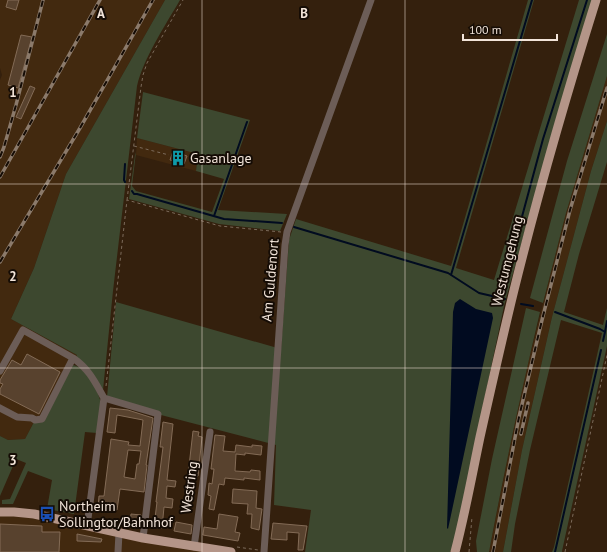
<svg xmlns="http://www.w3.org/2000/svg" width="607" height="552" font-family="'PT Sans',sans-serif">
<style>
.built{fill:#42290f}
.green{fill:#3d482f}
.water{fill:#010b20}
.lines{fill:none;stroke-linecap:round;stroke-linejoin:round}
.stream{stroke:#010b20;stroke-width:2}
.building{fill:#58422e;stroke:#836b56;fill-rule:evenodd}
.path{stroke:#7c6b5b;stroke-width:1;stroke-dasharray:3 3;stroke-linecap:butt}
.minor{stroke:#6c5d57;stroke-width:7}
.major{stroke:#b49588;stroke-width:9}
.rail-casing{stroke:#8b7a6b;stroke-width:3.5}
.rail{stroke:#150c05;stroke-width:2;stroke-dasharray:6;stroke-linecap:butt}
.grid{fill:none;stroke:#f2e4d9;stroke-width:1;stroke-opacity:0.55}
.labels{text-anchor:middle;dominant-baseline:central;stroke-width:4;stroke-linejoin:round;paint-order:stroke}
.poi-label{font-size:14px;fill:#f2e4d9;stroke:#150c05;text-anchor:start}
.street-label{font-size:14px;fill:#f2e4d9;stroke:#150c05}
.grid-label{font-size:13px;text-anchor:middle;font-weight:bold;fill:#f2e4d9;stroke:#150c05;stroke-width:4;stroke-linejoin:round;paint-order:stroke}
</style>
<rect width="100%" height="100%" fill="#34200d"/>
<path class="built" d="M0,0H165L66,174L34,268L11,319L77,355L43,421L41,423H38L34,422L25,439L8,440L0,436V80L2,75L0,68Z
M607,76V121L591,171L552,317L522,450L503,552H492L489,551L510,446L526,371L566,213Z
M137,138L198,154L196,171L136,155Z
M6,513L220,552H0V514Z"/>
<path class="green" d="M165,0H180C165,26 144,57 137,86L113,291L103,390L76,357L77,355L11,319L34,268L66,174Z
M528,0H534L456,268L494,280L579,0H592L552,133L504,306L453,548L450,552H305L311,510L274,505L276,445L161,415V412L107,397L116,302L281,349L289,240L296,219L451,266Z
M607,34V76L566,213L543,303L530,298L567,161Z
M143,92L250,120L218,210L287,214L280,231L219,224L129,199L135,155L136,152L132,186L136,191L212,212L224,179L196,171L198,154L137,138Z
M607,121V162L579,254L564,312L603,325L607,308V346L562,551V552H552L554,547L602,333L561,320L530,450L515,524L511,552H503L522,450L552,317L591,171Z
M526,308L540,312C521,392 504,472 489,552H477L476,541L492,459Z
M73,365C85,366 100,393 101,404C101,414 98,424 97,433L85,432L74,514L47,509L52,480L28,471L13,504H2V500L10,499L26,463L16,459L0,496V436L8,440L25,439L34,422C38,423 40,423 43,421Z"/>
<path class="water" d="M460,299L476,309L492,313L493,318L448,529L447,528L453,312L455,303Z"/>
<g class="lines">
<path class="stream" d="M125,182L124,180L125,164
M132,191L134,194H137L224,219L282,223
M214,216L247,122
M294,227L448,273L479,293L505,299
M451,275L532,0
M500,298L543,139L587,0
M521,304L533,306
M555,312L600,329L605,332L603,341
M605,332L607,321
M555,552L601,350"/>
</g>
<path class="building" d="M8,0H19L16,10L6,7Z
M21,35L32,37L18,88L8,85Z
M30,86L35,88L21,119L16,117Z
M173,151L187,156L184,164L170,160Z
M27,354L60,372L39,414L0,394V389L3,384L0,383V380L12,360L21,365Z
M110,408L128,410L153,418L146,465H147L144,492L120,489L117,510L98,508L99,496H104L111,439L129,442L128,445L140,446L143,420L117,415L115,433L107,432ZM128,450L141,451L139,464H137L135,479L124,477Z
M163,422L173,424L167,480L176,481L175,487L167,486L166,498L173,499L172,508L164,507L162,528L153,527L154,518H155L157,502H156L163,447H160Z
M193,431L199,432L198,436L202,437L198,476L188,475Z
M215,435L225,436L223,451L235,452L236,445L252,447V445L262,446L261,455L245,453V455L236,454L235,471L250,472L251,470L260,471V480L244,478V480L225,478L224,485L219,484L214,510L209,509L211,496L208,495L209,483L212,484L214,469H211Z
M233,489L257,491L256,508L262,509L259,530L251,528L252,514H247L248,504L232,503Z
M131,514L141,515L140,524L130,523Z
M219,514L238,517L235,532L240,533L238,541L203,535L204,527L217,529Z
M176,522L192,525L191,534L174,531Z
M273,523L307,526L303,550H298L299,533L287,532V540L271,539Z
M0,524L42,526V532H60L59,552H0Z
M77,534L102,539L101,542L77,541Z"/>
<g class="lines">
<path class="path" d="M134,146L169,155
M127,200L141,87L143,75L147,63L183,0
M106,386L127,200L220,226L281,232
M237,547L258,550
M469,552L472,517
M565,552L607,355"/>
<path class="minor" d="M0,371L23,330L73,358C89,369 95,382 104,398
M104,398L158,414L143,538
M0,408L17,417L32,418L35,420L42,419L73,358
M87,526L104,398
M194,547L210,432
M118,552L119,533
M264,552L285,245L287,232L371,0"/>
<path class="major" d="M0,512H14L34,514L143,538L231,552
M455,552C465,514 472,475 480,437C491,388 502,339 514,290C538,193 566,96 596,0"/>
<defs>
<path id="rail" d="M0,157L4,147L16,105L43,0
M0,177L100,0
M0,262L80,128L153,0
M521,434L528,403
M493,552L519,417L542,320L570,210L607,88"/>
</defs>
<use href="#rail" class="rail-casing"/>
<use href="#rail" class="rail"/>
</g>
<path class="grid" d="M202,0V552M405,0V552M0,184H607M0,368H607"/>
<defs>
<symbol id="building-bare" viewBox="-9 -9 18 18"><path d="M-4-6H4V6H1V3H-1V6H-4ZM-2.5-4.3h1.7v1.8h-1.7ZM.8-4.3h1.7v1.8H.8ZM-2.5-1h1.7V.8h-1.7ZM.8-1h1.7V.8H.8Z" fill="#0f9aa8" stroke="#150c05" stroke-width="2.5" paint-order="stroke"/></symbol>
<symbol id="bus-bare" viewBox="-9 -9 18 18"><path d="M-5-6H5V4H4V6H2V4H-2V6H-4V4H-5ZM-3.5-4V0h7V-4ZM-3.5 1.2v1.5H-2V1.2ZM2 1.2v1.5H3.5V1.2Z" fill="#1a4fb4" stroke="#150c05" stroke-width="2.5" paint-order="stroke"/></symbol>
</defs>
<g fill-rule="evenodd">
<use href="#building-bare" x="167" y="147" width="22" height="22"/>
<use href="#bus-bare" x="36" y="503" width="22" height="22"/>
</g>
<g class="labels">
<g class="poi-label">
<text x="190" y="158">Gasanlage</text>
<text x="59" y="506">Northeim<tspan x="59" dy="16">Sollingtor/Bahnhof</tspan></text>
</g>
<g class="street-label">
<text transform="translate(507 261) rotate(-76)">Westumgehung</text>
<text transform="translate(270 280) rotate(-85)">Am Guldenort</text>
<text transform="translate(189 487) rotate(-82)">Westring</text>
</g>
</g>
<g class="grid-label">
<text x="101" y="18">A</text>
<text x="304" y="18">B</text>
<text x="13" y="97">1</text>
<text x="13" y="281">2</text>
<text x="13" y="465">3</text>
</g>
<path d="M463 34v6h94v-6" fill="none" stroke="#f2e4d9" stroke-width="2"/>
<text x="469" y="34" font-size="12" fill="#f2e4d9" stroke="#150c05" stroke-width="3" paint-order="stroke">100 m</text>
</svg>
